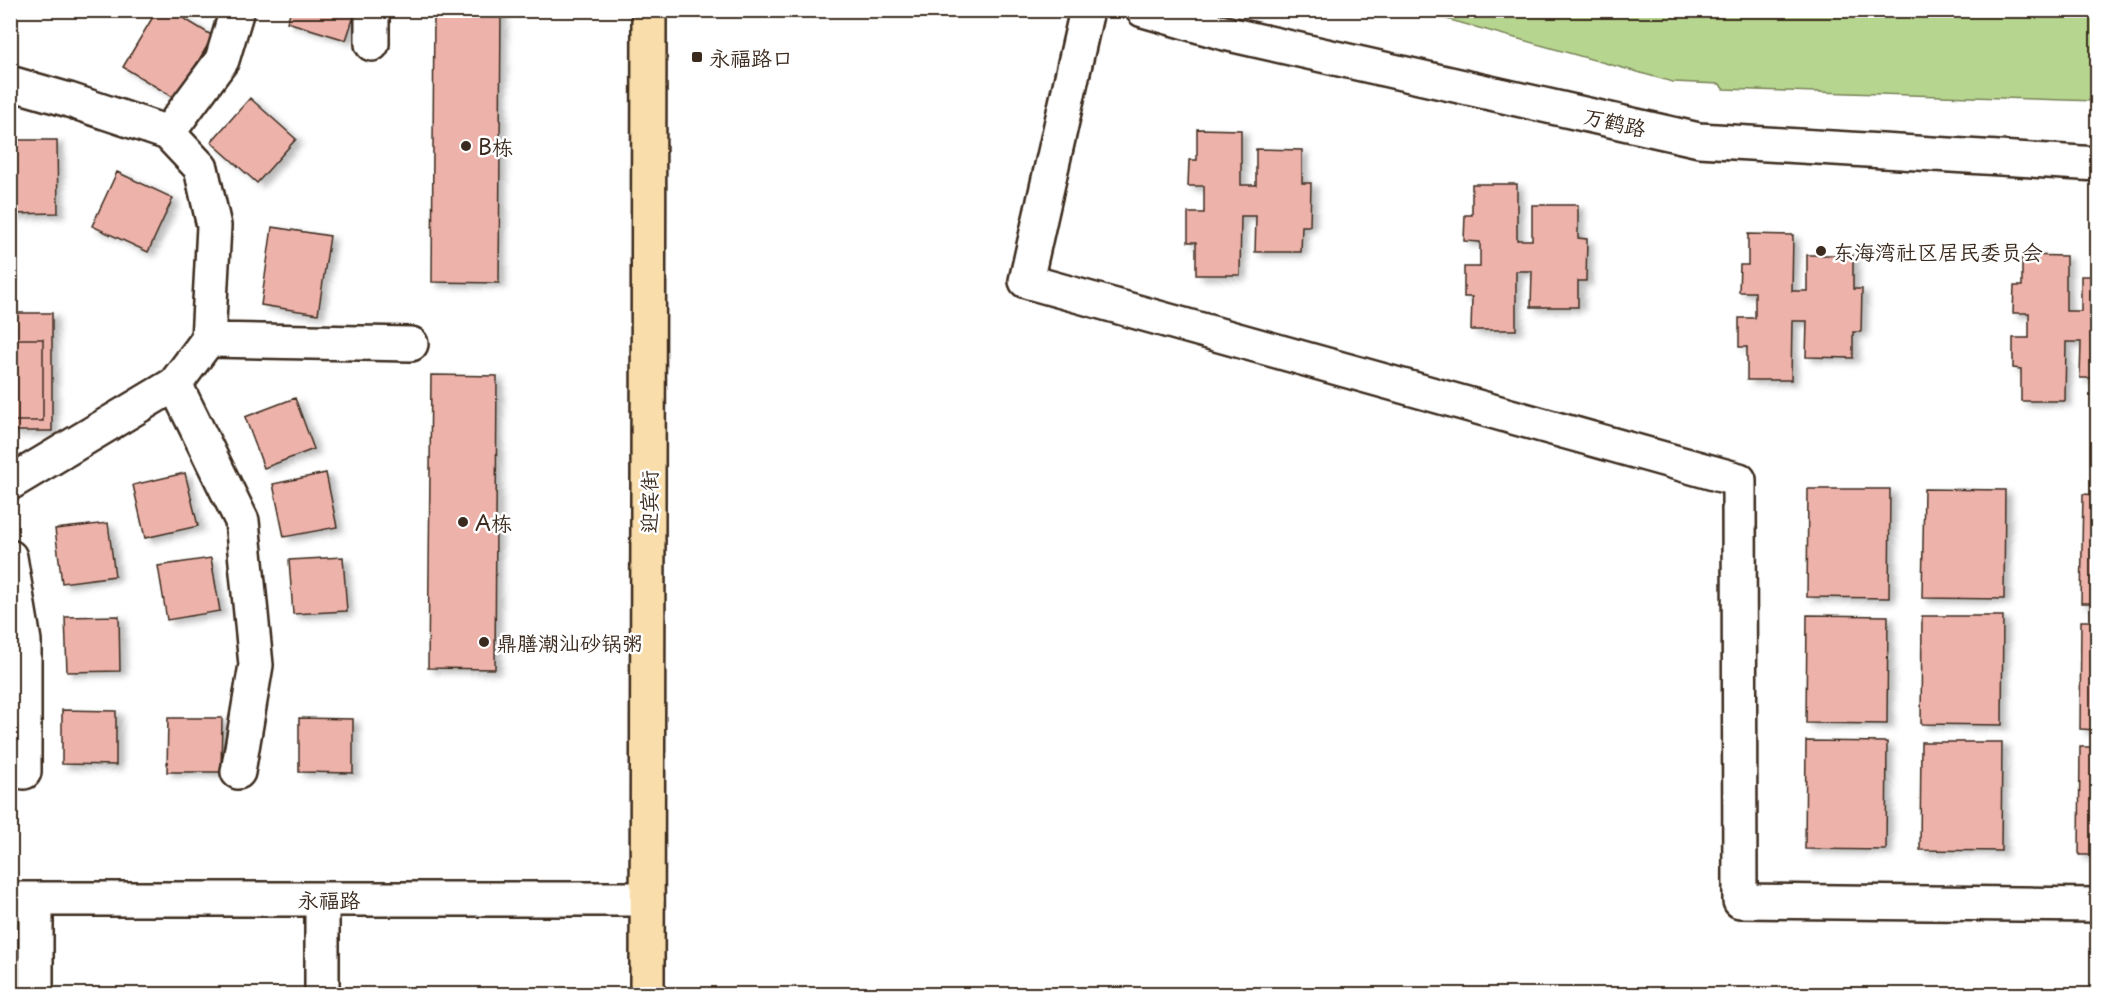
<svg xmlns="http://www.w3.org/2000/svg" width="2108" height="1005" font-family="'Playpen Sans','LXGW WenKai TC',sans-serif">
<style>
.green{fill:#b6d68f;stroke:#788056;stroke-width:1.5}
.building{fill:#edb3ab;stroke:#3b2a1e;stroke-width:1.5;filter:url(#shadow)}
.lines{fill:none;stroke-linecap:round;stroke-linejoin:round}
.minor-casing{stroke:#3b2a1e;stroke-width:38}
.major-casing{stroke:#3b2a1e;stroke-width:38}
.minor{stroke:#fff;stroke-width:33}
.major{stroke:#f9deab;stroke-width:33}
.poi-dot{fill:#3b2a1e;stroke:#fff;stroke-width:2}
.labels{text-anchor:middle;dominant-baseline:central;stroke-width:5;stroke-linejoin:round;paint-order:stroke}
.poi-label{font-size:21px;fill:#3b2a1e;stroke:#fff;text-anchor:start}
.street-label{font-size:21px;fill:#3b2a1e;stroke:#fff}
</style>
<defs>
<filter id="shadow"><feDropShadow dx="6" dy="4" stdDeviation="3" flood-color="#0004"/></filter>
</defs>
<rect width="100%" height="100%" fill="#fff"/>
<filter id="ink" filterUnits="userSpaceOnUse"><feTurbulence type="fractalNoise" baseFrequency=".0167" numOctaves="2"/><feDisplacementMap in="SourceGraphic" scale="12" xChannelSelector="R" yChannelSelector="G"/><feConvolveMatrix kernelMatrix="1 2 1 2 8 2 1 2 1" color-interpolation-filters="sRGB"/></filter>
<g filter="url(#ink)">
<path class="green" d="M1418,11H2097V101L1723,89L1720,84L1673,82Z"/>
<path class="building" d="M157,10H170L213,36L176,99L123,67Z
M291,10H356L346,40L287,22Z
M434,10H501L499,283L432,282Z
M250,98L296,139L257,183L211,142Z
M1197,129L1241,130V185H1256V149L1302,150V183H1311L1310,226H1302L1301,252H1255L1256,216H1241L1240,275H1196V242H1188V213H1204V186H1188L1189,160H1197Z
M10,140H57L58,213L10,214Z
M117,172L173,198L148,252L92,226Z
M1472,184H1517V240H1532V205H1578V238L1587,239L1586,281H1578V307H1531L1532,271H1516V330H1471L1472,297H1464V267H1480V242L1464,241L1465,215H1472Z
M272,227L330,236L318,314L261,305Z
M1748,234L1793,235L1792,291H1807V255H1853V289H1862L1861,332H1853V358L1806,357L1807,321H1792L1791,380H1747V347H1739V318H1755V292H1739L1740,265H1748Z
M2022,255L2066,256V311H2081V276H2098V378H2080L2081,342H2066L2065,401H2021V369L2013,368V338H2029V313H2013L2014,286H2022Z
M10,313H52V431H10Z
M10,339H43V421H10Z
M431,375L497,376L495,669L428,668Z
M295,398L314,449L264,468L245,417Z
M185,473L198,526L145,538L133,485Z
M326,473L337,527L284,537L273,484Z
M1808,489H1890L1889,598L1807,597Z
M1924,489L2005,490L2004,599L1922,598Z
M2083,494L2098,495V603H2081Z
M108,523L115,576L62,583L55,529Z
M343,557L347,611L293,614L289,560Z
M211,558L220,611L167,620L158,566Z
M1807,615L1888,616L1887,724L1806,723Z
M119,616L120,671L67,672L65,617Z
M1922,616H2003L2002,725L1921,724Z
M2081,621H2098V730L2080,729Z
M62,710L116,711V765L62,764Z
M168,718H222L221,772H167Z
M299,718L353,719V773L299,772Z
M1806,741L1887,742L1886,850L1805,849Z
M1921,742H2002L2001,851L1920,850Z
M2080,747H2098V855H2079Z"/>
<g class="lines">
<defs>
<path id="minor" d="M1087,10L1026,281L1739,480L1740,901L2098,905
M1143,10L1224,33L1699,140L2098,164
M372,44V10
M10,83L69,100L168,133L201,168L214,226L208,340
M168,133L222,60L237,10
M175,384L242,521L256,665L238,772
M10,483L175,384L208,340L411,344
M10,557L24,641V772
M10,899H647
M322,899V994
M36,994V899"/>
<path id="major" d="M647,994L649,10"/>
</defs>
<use href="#minor" class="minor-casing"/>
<use href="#major" class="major-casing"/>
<use href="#minor" class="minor"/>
<use href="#major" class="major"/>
</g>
</g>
<g class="poi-dot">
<rect x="691" y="51" width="12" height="12" rx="3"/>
<circle cx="466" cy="146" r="6"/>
<circle cx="1821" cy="251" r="6"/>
<circle cx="463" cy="522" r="6"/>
<circle cx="484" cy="642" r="6"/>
</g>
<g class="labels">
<g class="poi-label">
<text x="709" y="57">永福路口</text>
<text x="478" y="146">B栋</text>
<text x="1833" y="251">东海湾社区居民委员会</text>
<text x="475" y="522">A栋</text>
<text x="496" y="642">鼎膳潮汕砂锅粥</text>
</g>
<g class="street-label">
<text transform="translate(1615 121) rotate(13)">万鹤路</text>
<text transform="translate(648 502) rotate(-90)">迎宾街</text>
<text x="329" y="899">永福路</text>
</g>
</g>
<rect width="2108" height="1005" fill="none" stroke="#fff" stroke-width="36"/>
<rect x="18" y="18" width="2072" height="969" fill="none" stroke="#3b2a1e" stroke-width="2" filter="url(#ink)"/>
</svg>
